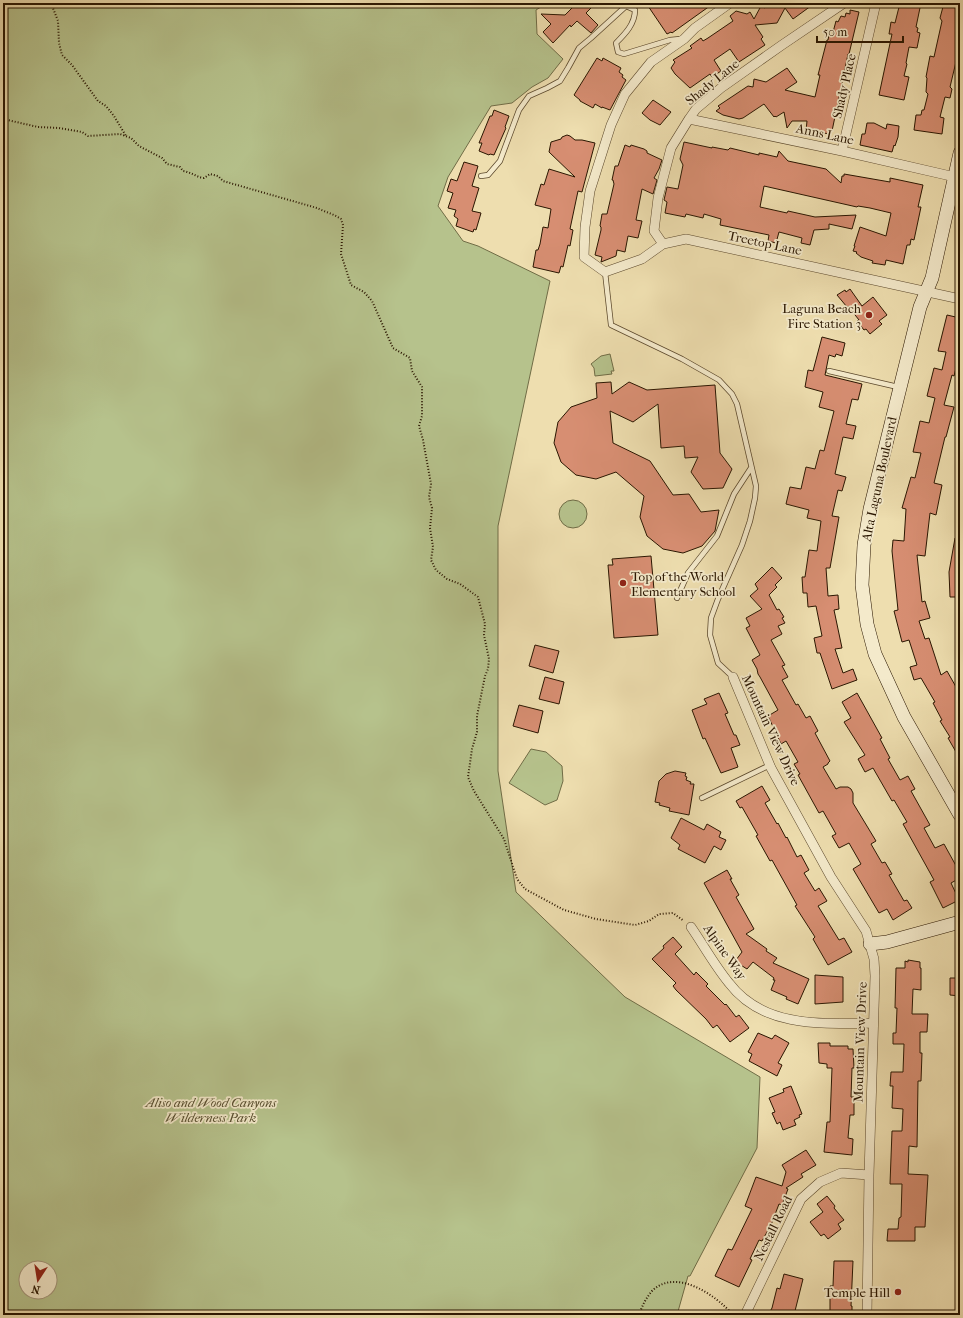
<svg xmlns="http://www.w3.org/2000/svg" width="963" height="1318" font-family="'IM FELL French Canon',serif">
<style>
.green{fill:#b6c28c;stroke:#706c46;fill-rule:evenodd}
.building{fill:#d78e72;stroke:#2a1601}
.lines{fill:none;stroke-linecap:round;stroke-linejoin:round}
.lane-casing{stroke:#5b482c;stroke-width:6}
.street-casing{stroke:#5b482c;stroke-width:10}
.secondary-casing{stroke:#2a1601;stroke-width:14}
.path{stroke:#2a1601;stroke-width:2;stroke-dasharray:1 2;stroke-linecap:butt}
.lane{stroke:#f4eacb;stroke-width:4.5}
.street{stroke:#f4eacb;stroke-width:9}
.secondary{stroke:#f4eacb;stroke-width:13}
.poi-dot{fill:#8f2418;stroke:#f4eacb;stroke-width:1.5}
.labels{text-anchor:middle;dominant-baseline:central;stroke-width:3.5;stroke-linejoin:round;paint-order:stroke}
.street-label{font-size:13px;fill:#2a1601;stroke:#f4eacb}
.poi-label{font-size:13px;fill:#2a1601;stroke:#f4eacb;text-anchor:end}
.park-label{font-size:13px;font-style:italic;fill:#544a2b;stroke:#f4eacb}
</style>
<rect width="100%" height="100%" fill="#eedeaf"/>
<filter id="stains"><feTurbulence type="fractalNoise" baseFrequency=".005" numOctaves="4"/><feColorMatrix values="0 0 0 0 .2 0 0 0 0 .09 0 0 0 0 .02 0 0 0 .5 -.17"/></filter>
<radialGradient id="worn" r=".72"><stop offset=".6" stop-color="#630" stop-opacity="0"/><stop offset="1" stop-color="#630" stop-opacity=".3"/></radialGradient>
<path class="green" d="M3,3H547L536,10L537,34L563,59L548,78L532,87L512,103L491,106L448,177L438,206L463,241L478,246L550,281L498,526V771L516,892L625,997L760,1077L757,1148L690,1276H688L677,1315H3ZM26,1268H50V1292H26Z
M610,354L614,371H611L612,374L595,376L594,368L591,364L601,356Z
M559 514a14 14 0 1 1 28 0a14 14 0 1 1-28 0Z
M531,749L546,752L562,766L563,781L557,800L545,805L509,783Z"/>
<path class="building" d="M572,3H596L586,13L598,25L591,33L577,21L571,27L570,25L553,43L543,32L551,24L541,14L565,15L572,8Z
M646,3H714L672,33L671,32L667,34Z
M768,3H815L793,19L785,8L777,23L755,25L763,37L761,39L765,45L739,62L730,49L714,60L721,71L712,77L710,74L690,88L675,74L671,68L675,62L673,60L692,48L690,46L701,38L703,41L708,38L733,21L730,16L736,11L747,14L750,12L754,19L761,6L765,8Z
M900,3H921L916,27L918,28L917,32L920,33L917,48L909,47L906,63L907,64L904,76L909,77L904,100L879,95L892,34H889L891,22L895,23Z
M944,3H960V45L950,87L952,89L950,98L945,97L940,117L944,118L942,134L914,130L916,115H921L922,110H924L928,94L926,92L927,78L926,77L930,56L934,57L942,21L940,18Z
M850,10L859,12L849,54H848L847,59L832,131L830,130L829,134L824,133L823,135L806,131L807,121H792L787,128L784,112L776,117L775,116L774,117L764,104L743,118L739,119L723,115L716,111L720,108L718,106L748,86L753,87L754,79L766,82L787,68L797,82L785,90L815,97L820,75H818L827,40H828L829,35L832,36L836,21L838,22L841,16L845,17L846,13L850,14Z
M597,58L602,61L603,58L621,68L619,72L623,75L622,77L626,80L610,110L602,107V108L595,104L593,108L580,101V100L574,95Z
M653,100L671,112L660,125L650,120L642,113Z
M494,110L509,116L505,127L506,128L494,155L490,154L489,155L479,151L482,143H479L490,116H492Z
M867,123H874L886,129L887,124L899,126L898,137L895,146L894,145L892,152L860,145L862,134H865Z
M567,135L570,136L575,140H582L595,143L582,192L578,191L570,229L573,230L570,246L568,245L563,267L561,266L559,273L533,267L536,250H538L540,244L543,227L548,228L551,209L535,205L541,184L544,185L549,169L575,177L549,152L551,142L561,139L562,137Z
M684,142L712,148V147L728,150L730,148L759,155V153L777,157L779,151L788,161L826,169L841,183L842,176H844V174L890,182V178L923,185L918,207H921L914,240L911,239L910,245H907L903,264L886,260L885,265L872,263L873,261L861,257L856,253L857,252L853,251L855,246H854L860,227L886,236L891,213L870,208L858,206L857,207L764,186L760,207L787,213L788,211L815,217L856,215L852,229L829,224V229L814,230L810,245L801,243L802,238L779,232L776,243L768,241L769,235L720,225L721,219L704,214L703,218L686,214L685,217L665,213L667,202L664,200L667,187L678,189L683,165L680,159Z
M625,145L630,147L631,145L644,149L647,151V153L662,160L659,169L654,178L657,180L653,194L642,189L636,220L642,221L638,238L628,236L625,252L617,250L616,256L601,262L602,257L595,255L601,230V227L600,226L602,214H607L614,184L613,180H612L615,166H618Z
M464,162L478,166L472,186L479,188L472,211L481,213L476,230L474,229L473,232L456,226L458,219L454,216L456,210L448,208L453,193L447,191L451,179L457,181Z
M850,289L862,306L873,297L887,315L879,321L882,324L870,334L866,329L864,330L857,321L859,320L848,306L847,307L837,295L845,290L846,292Z
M947,315L960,318V356H959L954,376L952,375L944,405L954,407L946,437H945L934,483L942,485L936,515L930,513L925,556L917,555L922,602L925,601L930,618L919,621L925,639L929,638L941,675L947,671L960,694V759L948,738L950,737L940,721L942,720L933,703L935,702L921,678L914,680L910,667L917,665L909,640L902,642L894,611L898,610L892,551L893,540L904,541L906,509L902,508L911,477L915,478L921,453L913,452L920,421L929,423L935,398L927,396L934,368L942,370L946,352L938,351Z
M822,337L845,343L842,356L836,354L835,357L829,355L825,375L862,384L858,400L852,399L846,424L856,426L853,439L843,437L835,474L846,477L842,491L838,490L832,516L839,517L830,568H826L828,596L838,595L839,609L834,610L842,648L835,649L843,673L853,669L857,680L832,689L820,653H817L814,638L822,636L816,606L808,607L807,593H803L802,577H805L809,550L817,551L821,521L807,518L809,510L786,504L790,487L801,489L806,467L815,469L820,450L824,451L834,411L819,407L823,392L805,387L808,370L813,371Z
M611,382L612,394L629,382L647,390L715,385L720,453L732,469L723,488L703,489L691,472L698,457L685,458L684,446L661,448L658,404L633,422L610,411L613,443L650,461L673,495L689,494L701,512L719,510L715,531L702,546L683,553L663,549L647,536L640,517L644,496L616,472L596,479L576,475L561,462L554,443L558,422L571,407L597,398L596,383Z
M955,538H960V597H950L949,572Z
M651,556L658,635L614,638L608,565H613L612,559Z
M772,567L782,578L775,585L777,587L769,595L777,610L779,609L784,617L782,618L785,623L778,626L782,634L771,640L785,665L782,666L788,677L782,680L796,705L798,704L806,718L810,716L818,731L815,733L830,761L828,763V764L823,767L836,789L840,787H848L851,789L853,793V803L876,841L871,844L882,863L885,862L892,874L889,875L904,901L907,900L912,908L893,920L887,909L879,913L853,869L861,864L849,843L839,848L832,836L836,834L823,811L819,813L798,775L800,774L794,764L798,762L786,741L781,744L768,716L778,710L760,677L758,674L757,669L752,660L760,655L746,628L750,626L746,618L762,609L750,596L758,589L755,584Z
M535,645L559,651L553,673L529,666Z
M545,677L564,682L559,704L539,699Z
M719,693L728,713L725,714L734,735H736L740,745L731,748L738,767L721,773L705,738L703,739L692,710L707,704L704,699Z
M857,693L882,738L880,739L890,758L888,759L900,780L908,776L915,789L911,791L930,825L924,828L935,848L944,844L960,873V878L951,883L959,900L943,908L930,882L934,880L903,824L907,822L894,800L892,801L873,768L865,772L858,759L865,755L844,722L851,718L842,702Z
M519,705L543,711L538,733L513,726Z
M675,771L686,773L685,776L687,777L686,780L691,782L690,784H694L689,815L669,811L670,808L659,805L660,803L655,802L659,781L666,774Z
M762,786L770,800L765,803L777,824L778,823L786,838L787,837L797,857L801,855L809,870L804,873L815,891L819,888L827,901L818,906L839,940L844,938L852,952L828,965L813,939L815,937L795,906L797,905L772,860L770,861L756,836L758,835L742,807L740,808L736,801Z
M681,818L704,830L707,824L721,832L719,837L726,840L721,850L714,846L705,863L678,849L680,845L671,838Z
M727,870L732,879H730L739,895L736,897L754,929L746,934L767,949L766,951L777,958L773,963L809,979L798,1004L786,999L787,997L771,990L775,980H773L774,978L753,962L747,969L736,962L737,961L736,960L742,952L704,883Z
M673,937L682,947L675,954L694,975L696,972L708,984L706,986L725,1005L726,1004L736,1017L739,1015L749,1028L730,1042L717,1025L713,1028L706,1019L676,990L673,986L676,983L652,959L664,948L663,946Z
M908,960L920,962V968H921V990L913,989L912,1014H928L927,1032H920V1053H922L921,1081H918L917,1147L909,1146L908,1174L928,1175L925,1227H915V1241H887L888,1229H898L899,1218L901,1217L902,1184H890L892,1131H902L903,1109L892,1108L893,1086H890L891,1072H903L904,1044H893V1033H896L897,1008H895L896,968H905V961L908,962Z
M815,975L843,977V1002L815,1004Z
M950,978H960V996L950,995Z
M758,1033L772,1039L775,1035L789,1043L778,1063L782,1065L777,1076L749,1061L752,1054L748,1052Z
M818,1043H830V1046H848V1049H853L854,1068H852L851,1097H854V1115H850L848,1138L853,1139L852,1155L824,1152L827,1122H830L832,1068H827V1064L819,1063Z
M791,1086L802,1114L799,1115L800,1117L794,1120L796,1125L783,1130L780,1122L777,1124L772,1113L775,1112L769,1098L784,1092L783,1089Z
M806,1150L816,1165L801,1174L803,1177L786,1188L788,1189L782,1205L779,1204L771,1225L762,1241L759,1240L750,1259L752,1260L739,1287L715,1276L728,1249L732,1250L752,1209L745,1206L756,1177L782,1186L786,1172L782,1165Z
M827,1196L835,1206L834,1208L844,1220L838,1224L841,1229L828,1239L824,1234L821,1236L810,1222L823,1212L817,1204Z
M834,1261H853L851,1306H852V1315H830V1286H833Z
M784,1274L803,1279L794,1315H768L772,1308L777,1288L780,1289Z"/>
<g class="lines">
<defs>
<path id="lane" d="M481,176L488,175L500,161L519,110L529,96L547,88L560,81L568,68L579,48L591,38L626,6L635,10C635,24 625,34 616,43L618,52L624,54L670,40L680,39
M605,272L611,325L682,359L719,380L732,394L737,404L756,486L755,498L750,521L742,545L718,599L711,618L710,635L718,663L733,677
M829,371L898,387
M677,598L688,573L717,536L734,494L751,468
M702,798L770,765"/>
<path id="street" d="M730,3L695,28L684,39L651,62L625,94L611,125L590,191L585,227L584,257L605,272L642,259L663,244L686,239L960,299
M689,119L842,151L955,177
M842,151L876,3
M663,244L654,231L658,198L671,148L689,119L696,109L721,88L782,45L844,3
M733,677L771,768L831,877L866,931L874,959L875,976L869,1175L867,1315
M691,927C704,946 715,966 729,983C763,1028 822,1024 873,1023
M745,1315L801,1199L820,1182L841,1173L869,1175"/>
<path id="secondary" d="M960,153L932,278L920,307L870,509L864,545L862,585L867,624L875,654L904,717L960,815
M870,944L887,942L960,922"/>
</defs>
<use href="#lane" class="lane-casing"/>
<use href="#street" class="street-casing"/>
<use href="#secondary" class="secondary-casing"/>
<path class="path" d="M51,3L58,21L59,43L62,55L72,65L98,101L106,106L114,116L126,136
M3,119L38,127L59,128L82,132L88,136L120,134L131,138L139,146L162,158L167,164L180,167L183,171C191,172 196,177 204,178L210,174L218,176L223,181L317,208C325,212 334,214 341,219L343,225L341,254L351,285L364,292L372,301L393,348L410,358L412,371L422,387V416L419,426L423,440L431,484L429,497L432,508L430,528L433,547L431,560L436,570L447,579L460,584L478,597L485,624L484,635L489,659L488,669L485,676L477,716V732L472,749L468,777L474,791L504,839L517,879L525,889L564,910L596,919L635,925L649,921L659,914L673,913L684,921
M639,1315C642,1306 646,1298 652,1291C676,1267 717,1296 733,1315"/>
<use href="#lane" class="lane"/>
<use href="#street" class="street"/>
<use href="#secondary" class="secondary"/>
</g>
<g class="poi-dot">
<circle cx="869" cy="315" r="4"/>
<circle cx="623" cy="583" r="4"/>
<circle cx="898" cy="1292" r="4"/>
</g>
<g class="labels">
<g class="street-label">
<text transform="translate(712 82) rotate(-39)">Shady Lane</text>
<text transform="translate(844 86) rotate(-77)">Shady Place</text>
<text transform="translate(825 134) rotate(12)">Anns Lane</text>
<text transform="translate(765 243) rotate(12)">Treetop Lane</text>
<text transform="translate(879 479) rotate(-78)">Alta Laguna Boulevard</text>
<text transform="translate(771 730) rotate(65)">Mountain View Drive</text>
<text transform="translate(725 952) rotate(55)">Alpine Way</text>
<text transform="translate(860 1042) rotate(-88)">Mountain View Drive</text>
<text transform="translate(773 1228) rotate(-64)">Nestall Road</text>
</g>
<g class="poi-label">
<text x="861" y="308">Laguna Beach<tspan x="861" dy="15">Fire Station 3</tspan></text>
<text x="631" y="576" text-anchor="start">Top of the World<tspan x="631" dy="15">Elementary School</tspan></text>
<text x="890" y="1292">Temple Hill</text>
</g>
<g class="park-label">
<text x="211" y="1102">Aliso and Wood Canyons<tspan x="211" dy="15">Wilderness Park</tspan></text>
</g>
</g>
<rect width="963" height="1318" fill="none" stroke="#eedeaf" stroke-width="16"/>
<rect x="4" y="4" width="955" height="1310" fill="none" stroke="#2a1601" stroke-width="2"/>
<rect x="8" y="8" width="947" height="1302" fill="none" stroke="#2a1601"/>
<g transform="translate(38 1280) rotate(192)"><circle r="19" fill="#f4eacb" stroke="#a3957a"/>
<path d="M0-3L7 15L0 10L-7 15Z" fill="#8f2418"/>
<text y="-6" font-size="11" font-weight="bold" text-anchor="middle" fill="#2a1601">N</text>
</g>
<path d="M817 36v6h86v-6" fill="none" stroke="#2a1601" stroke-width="2"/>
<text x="823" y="36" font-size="12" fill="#2a1601" stroke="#f4eacb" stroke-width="3" paint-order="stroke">50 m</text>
<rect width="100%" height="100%" filter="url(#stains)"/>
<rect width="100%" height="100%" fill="url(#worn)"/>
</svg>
